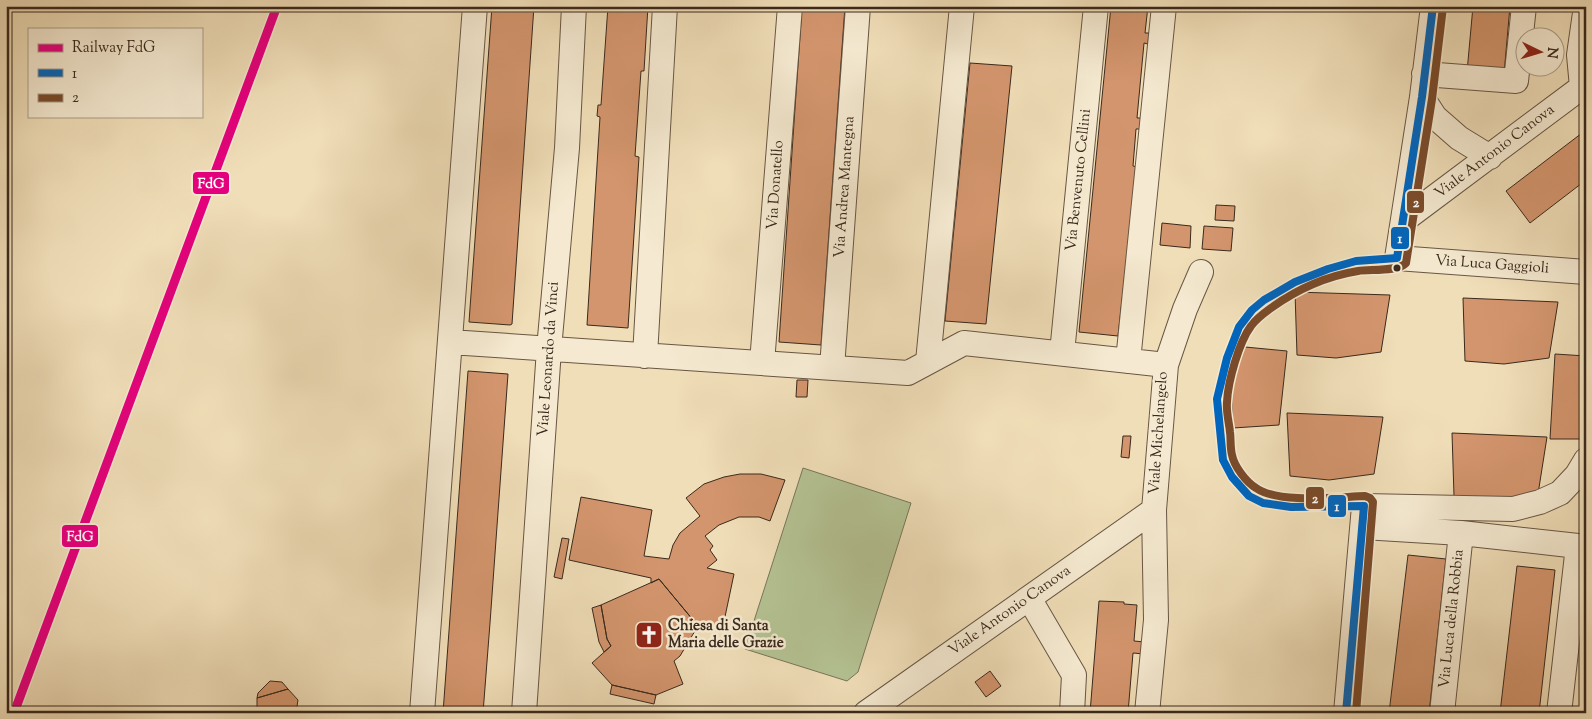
<svg xmlns="http://www.w3.org/2000/svg" width="1592" height="719" font-family="'Sorts Mill Goudy',serif">
<style>
.green{fill:#b4c293;stroke:#777658}
.building{fill:#d3956d;stroke:#3a291d}
.lines{fill:none;stroke-linecap:round;stroke-linejoin:round}
.minor-casing{stroke:#685644;stroke-width:26}
.minor{stroke:#f5ead1;stroke-width:24}
.bus-1-casing{stroke:#f5ead1;stroke-width:11}
.bus-2-casing{stroke:#f5ead1;stroke-width:11}
.bus-1{stroke:#0065bd;stroke-width:8}
.bus-2{stroke:#7a4b2a;stroke-width:8}
.rail-1-casing{stroke:#f5ead1;stroke-width:12}
.rail-1{stroke:#e5007d;stroke-width:9}
.bus-dot{fill:#3a291d;stroke:#f5ead1;stroke-width:2}
.labels{text-anchor:middle;dominant-baseline:central;stroke-width:5;stroke-linejoin:round;paint-order:stroke}
.street-label{font-size:15px;fill:#3a291d;stroke:#f5ead1}
.poi-label{font-size:15px;font-weight:bold;fill:#3a291d;stroke:#f5ead1;text-anchor:start}
.line-badge{stroke:#f5ead1;stroke-width:2}
.badge-label{font-size:14px;text-anchor:middle;font-weight:bold;fill:#fff}
</style>
<rect width="100%" height="100%" fill="#f0deb8"/>
<filter id="stains"><feTurbulence type="fractalNoise" baseFrequency=".004" numOctaves="4"/><feColorMatrix values="0 0 0 0 .2 0 0 0 0 .09 0 0 0 0 .02 0 0 0 .5 -.17"/></filter>
<radialGradient id="worn" r=".72"><stop offset=".6" stop-color="#630" stop-opacity="0"/><stop offset="1" stop-color="#630" stop-opacity=".3"/></radialGradient>
<path class="green" d="M803,468L911,503L858,672L847,681L745,649Z"/>
<path class="building" d="M492,6H534L512,324L510,325L469,322Z
M608,6H648L644,71H641L635,156L639,157L628,328L587,325L600,117L597,116L598,105H601Z
M802,6H845L821,345L779,342Z
M1111,6H1148L1145,33H1149L1148,44L1144,43L1137,118H1141L1140,129H1136L1133,166L1137,167L1118,336L1079,332Z
M1473,6H1510L1504,74L1467,72Z
M970,63L1012,66L986,324L945,321Z
M1586,130V180L1530,223L1506,191Z
M1216,205L1235,206L1234,221L1215,220Z
M1162,223L1191,226L1190,248L1160,245Z
M1204,226L1233,228L1231,251L1202,249Z
M1295,292L1390,295L1381,352L1336,358L1297,355Z
M1463,298L1558,302L1549,358L1504,364L1465,361Z
M1245,347L1287,351L1279,425L1233,428L1231,387L1238,363Z
M1555,354L1586,356V439H1550Z
M468,371L508,374L490,623L483,713H443Z
M797,380H808L807,397H796Z
M1287,413L1383,417L1374,474L1329,480L1290,476Z
M1452,433L1547,437L1538,494L1493,500L1454,496Z
M1123,436H1131L1129,458L1121,457Z
M740,474H761L785,480L770,521L759,517H739L719,525L705,536L713,546L710,550L717,560L707,568L734,574L722,631L698,626L659,579L651,583V578L569,560L581,497L652,510L644,556L669,559L673,545L680,533L700,516L686,498L704,484L724,477Z
M562,538L569,539L562,579L554,577Z
M1408,555L1446,559L1429,713H1389Z
M1517,566L1555,570L1539,713H1500Z
M659,579L698,626L680,656L674,661L683,684L656,695L612,685L592,663L611,646L607,639L601,605Z
M1099,601L1124,602V604L1137,605L1134,641L1145,642L1144,654L1133,653L1128,713H1090Z
M601,605L607,639L611,646L604,652L599,642L592,608Z
M990,671L1001,686L986,697L975,682Z
M270,681L282,682L288,689L257,698L258,693Z
M612,685L656,695L654,704L610,694Z
M288,689L298,700L296,713H257V698Z"/>
<g class="lines">
<defs>
<path id="minor" d="M1433,6L1422,97L1397,258L1586,272
M1424,74L1516,81L1524,6
M1582,87L1579,55L1586,6
M1422,97L1435,117L1459,138L1490,157
M1404,220L1586,84
M450,342L908,373L964,343L1166,365L1154,510L1156,620L1147,713
M1062,353L1096,6
M645,356L665,6
M1128,361L1164,6
M928,362L962,6
M762,363L790,6
M1166,365L1185,309L1201,272
M832,368L858,6
M1363,527L1461,533L1442,713
M1461,533L1578,546L1559,713
M1029,598L1074,675L1072,713
M422,713L475,6
M524,713L549,349L567,148L574,6
M866,713L1154,510
M1346,713L1364,506L1513,509L1540,502L1560,493L1577,475L1586,460"/>
</defs>
<use href="#minor" class="minor-casing"/>
<use href="#minor" class="minor"/>
<defs>
<path id="bus-1" d="M1346,713L1364,506L1291,507L1263,503L1249,496L1232,477L1223,460L1217,399L1227,358L1239,327L1252,310L1264,300L1295,282L1328,269L1356,261L1397,258L1422,97L1433,6"/>
<path id="bus-2" d="M1356,713L1373,502L1370,498L1365,496C1336,497 1279,504 1256,488C1246,482 1234,466 1232,455C1230,447 1231,439 1230,432C1229,422 1226,412 1227,402C1228,381 1239,342 1251,326C1256,319 1264,313 1271,308C1296,290 1327,276 1358,271C1370,269 1398,272 1406,263L1432,99L1443,7"/>
</defs>
<use href="#bus-1" class="bus-1-casing"/>
<use href="#bus-2" class="bus-2-casing"/>
<use href="#bus-1" class="bus-1"/>
<use href="#bus-2" class="bus-2"/>
<defs>
<path id="rail-1" d="M14,713L277,6"/>
</defs>
<use href="#rail-1" class="rail-1-casing"/>
<use href="#rail-1" class="rail-1"/>
</g>
<defs>
<symbol id="church-square" viewBox="-11 -11 22 22"><rect x="-9" y="-9" width="18" height="18" rx="4" fill="#8f2418" stroke="#f5ead1"/><path d="M-1.2-6h2.4v3.5h3.3v2.4h-3.3V6h-2.4V-.1h-3.3v-2.4h3.3Z" fill="#fff"/></symbol>
</defs>
<g fill-rule="evenodd">
<use href="#church-square" x="633" y="619" width="32" height="32"/>
</g>
<circle class="bus-dot" cx="1397" cy="268" r="4.5"/>
<g class="labels">
<g class="street-label">
<text transform="translate(1495 152) rotate(-37)">Viale Antonio Canova</text>
<text transform="translate(1079 180) rotate(-84)">Via Benvenuto Cellini</text>
<text transform="translate(776 185) rotate(-86)">Via Donatello</text>
<text transform="translate(845 187) rotate(-86)">Via Andrea Mantegna</text>
<text transform="translate(1492 265) rotate(4)">Via Luca Gaggioli</text>
<text transform="translate(549 359) rotate(-86)">Viale Leonardo da Vinci</text>
<text transform="translate(1159 433) rotate(-86)">Viale Michelangelo</text>
<text transform="translate(1010 611) rotate(-35)">Viale Antonio Canova</text>
<text transform="translate(1452 619) rotate(-84)">Via Luca della Robbia</text>
</g>
<g class="poi-label">
<text x="668" y="626">Chiesa di Santa<tspan x="668" dy="17">Maria delle Grazie</tspan></text>
</g>
</g>
<g class="line-badge">
<rect x="192" y="171" width="38" height="24" rx="5" fill="#e5007d"/>
<rect x="1406" y="190" width="19" height="24" rx="5" fill="#7a4b2a"/>
<rect x="1390" y="226" width="20" height="24" rx="5" fill="#0065bd"/>
<rect x="1305" y="486" width="20" height="24" rx="5" fill="#7a4b2a"/>
<rect x="1327" y="494" width="20" height="24" rx="5" fill="#0065bd"/>
<rect x="61" y="524" width="38" height="24" rx="5" fill="#e5007d"/>
</g>
<g class="badge-label">
<text x="211" y="188">FdG</text>
<text x="1416" y="207">2</text>
<text x="1400" y="243">1</text>
<text x="1315" y="503">2</text>
<text x="1337" y="511">1</text>
<text x="80" y="541">FdG</text>
</g>
<rect width="1592" height="719" fill="none" stroke="#f0deb8" stroke-width="25"/>
<rect x="8" y="8" width="1577" height="704" fill="none" stroke="#3a291d" stroke-width="2.5"/>
<rect x="12" y="12" width="1567" height="694" fill="none" stroke="#3a291d"/>
<rect x="28" y="28" width="175" height="90" fill="#f5ead1" stroke="#aa9d89"/>
<rect x="38" y="44" width="25" height="8" fill="#e5007d" stroke="#aa9d89"/>
<text x="72" y="52" font-size="15" fill="#3a291d">Railway FdG</text>
<rect x="38" y="69" width="25" height="8" fill="#0065bd" stroke="#aa9d89"/>
<text x="72" y="78" font-size="15" fill="#3a291d">1</text>
<rect x="38" y="94" width="25" height="8" fill="#7a4b2a" stroke="#aa9d89"/>
<text x="72" y="102" font-size="15" fill="#3a291d">2</text>
<g transform="translate(1540 52) rotate(95)"><circle r="24" fill="#f5ead1" stroke="#aa9d89"/>
<path d="M0-4L9 19L0 12L-9 19Z" fill="#8f2418"/>
<text y="-8" font-size="14" font-weight="bold" text-anchor="middle" fill="#3a291d">N</text>
</g>
<rect width="100%" height="100%" filter="url(#stains)"/>
<rect width="100%" height="100%" fill="url(#worn)"/>
</svg>
